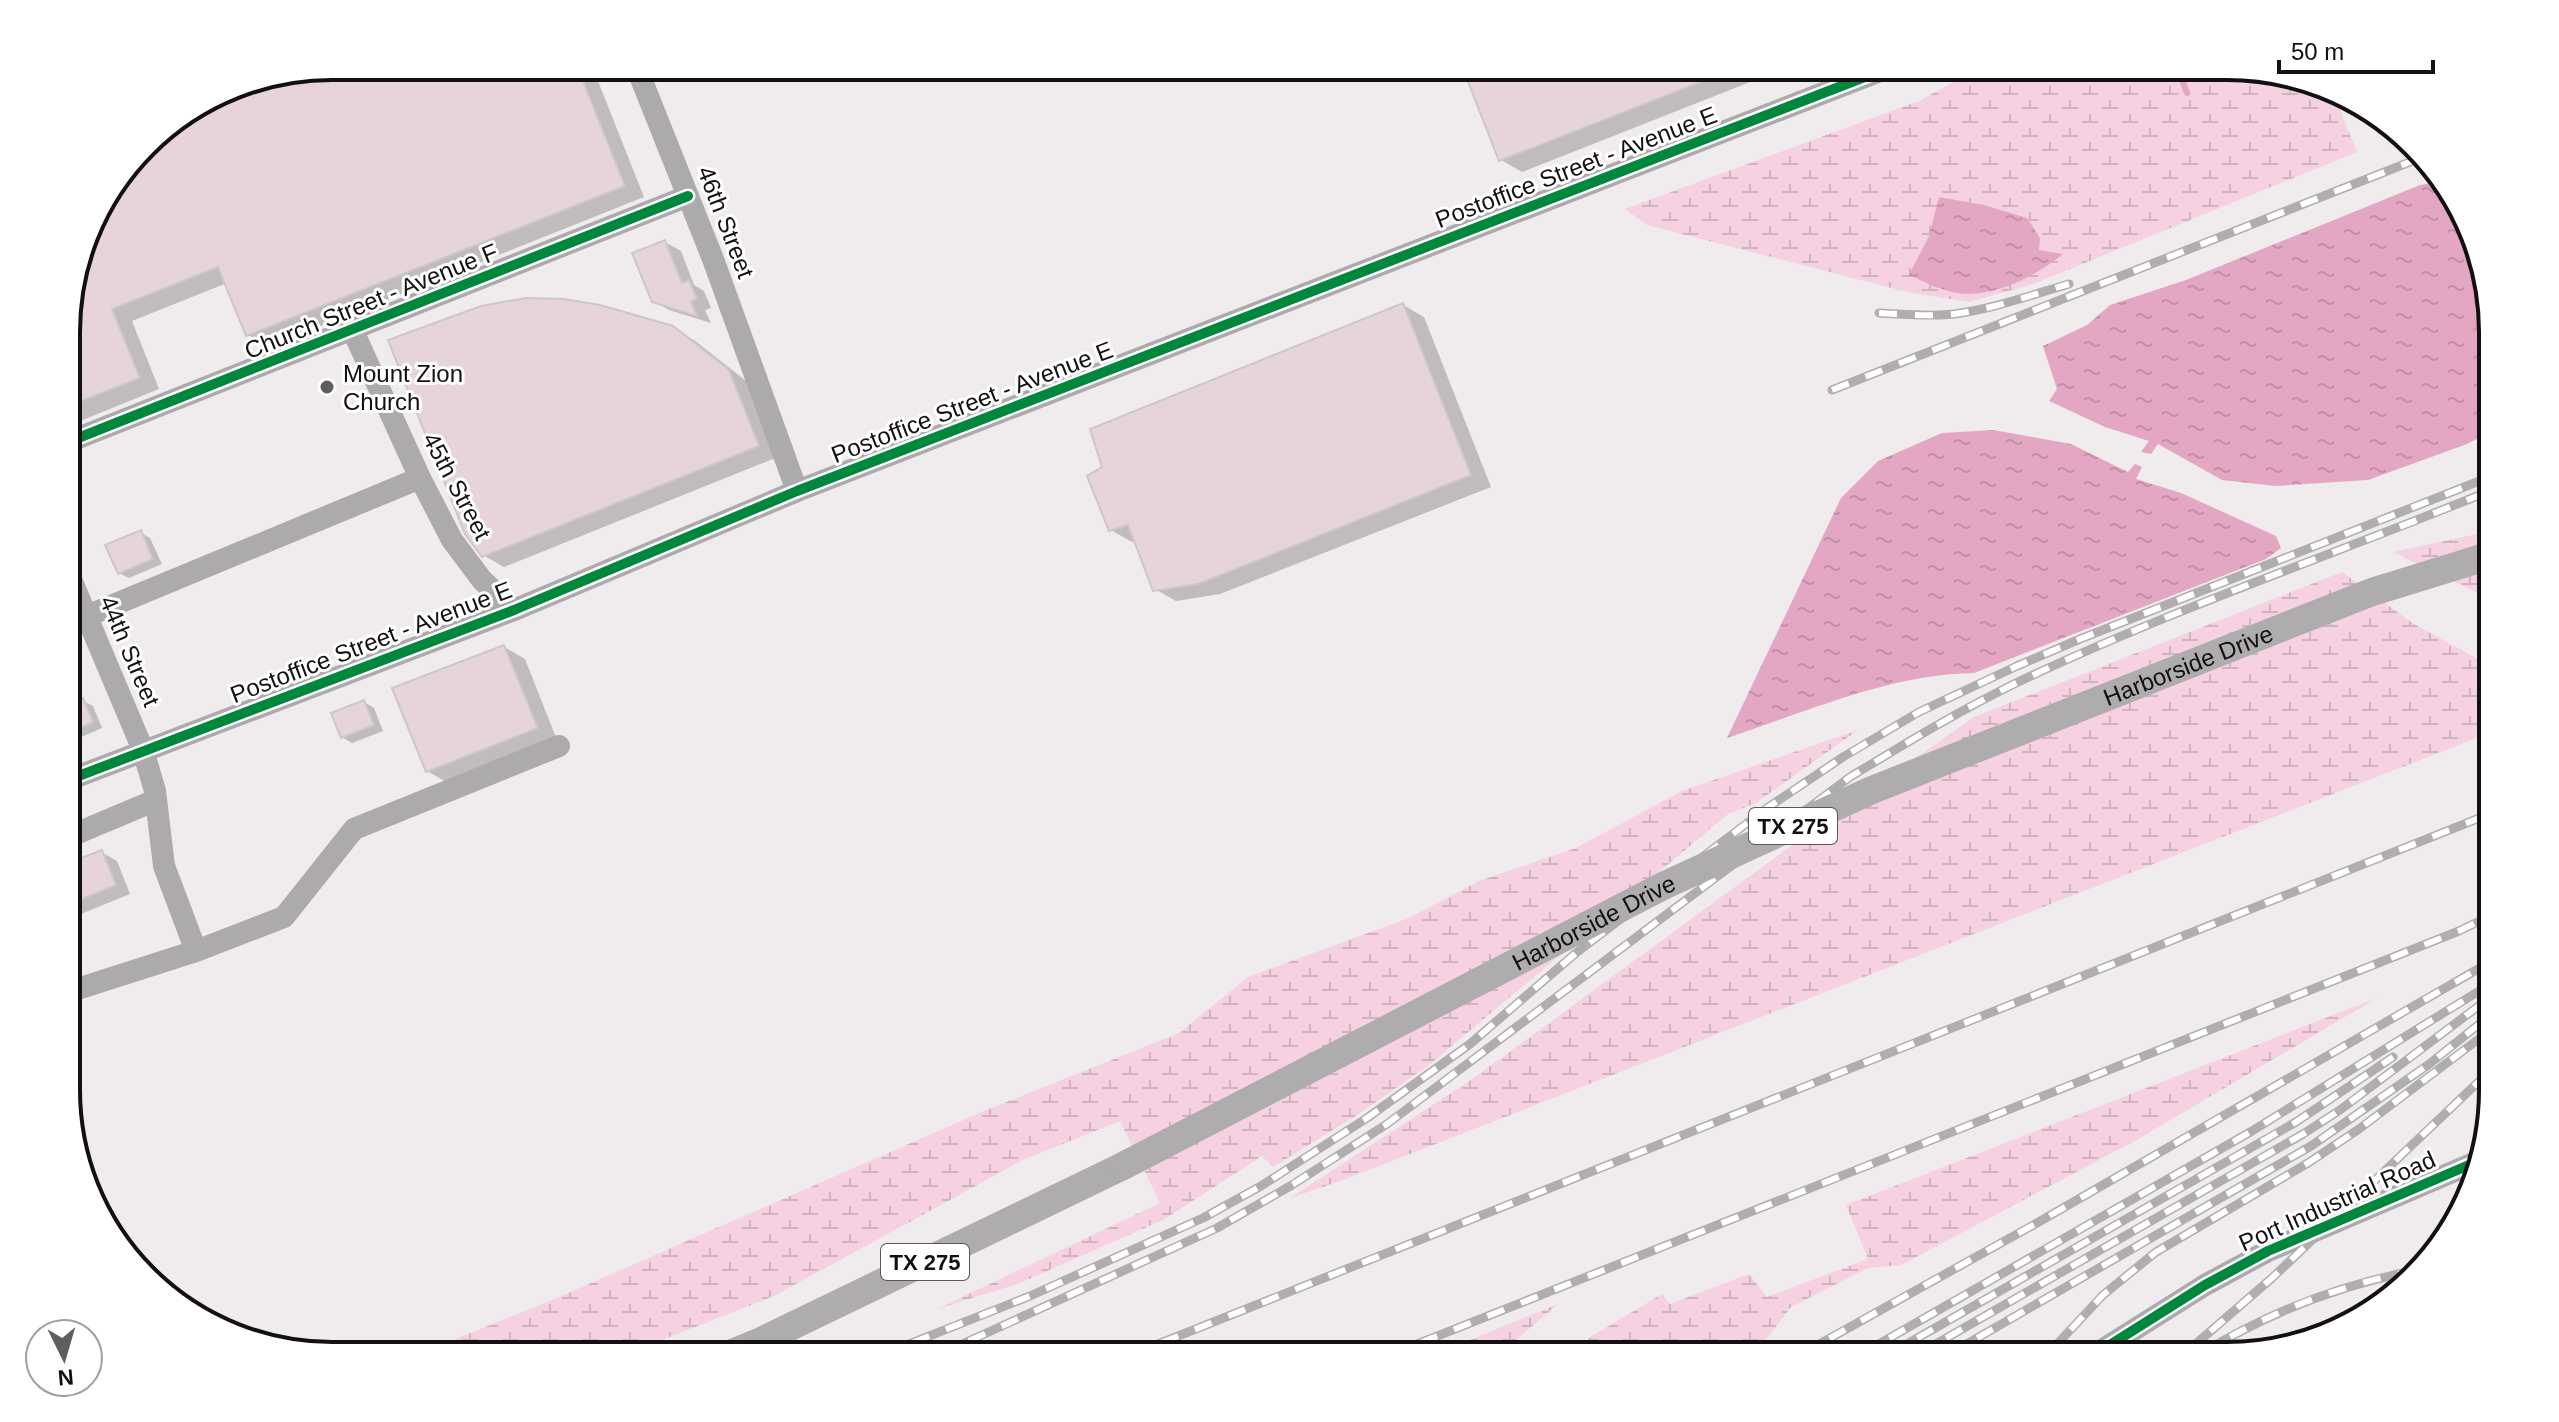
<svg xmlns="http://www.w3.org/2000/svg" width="2559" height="1422" font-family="Arial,sans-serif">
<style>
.wetland{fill:url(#wetland-marsh)}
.water{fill:url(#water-ripples)}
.shadow{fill:#0003}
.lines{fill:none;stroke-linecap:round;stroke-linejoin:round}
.stream{stroke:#e3a7c4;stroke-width:6}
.building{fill:#e6d3dc;stroke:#ccc7c9;stroke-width:2}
.minor{stroke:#acaaab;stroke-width:22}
.major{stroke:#afacad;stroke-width:28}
.rail-casing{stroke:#afadae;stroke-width:9}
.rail{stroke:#fff;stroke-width:6;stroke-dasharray:18;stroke-linecap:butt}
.major-bridge{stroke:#afacad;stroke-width:28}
.cycleway-casing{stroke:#fff;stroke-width:15}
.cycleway{stroke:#00873e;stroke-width:10}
.poi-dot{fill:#605d5e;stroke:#fff;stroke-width:3}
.labels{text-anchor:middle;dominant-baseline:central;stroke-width:6;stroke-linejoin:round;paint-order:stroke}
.shield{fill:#fff;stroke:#5a5858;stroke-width:2}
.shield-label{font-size:22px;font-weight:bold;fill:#131011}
.street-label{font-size:24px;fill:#131011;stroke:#fff}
.poi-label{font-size:24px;fill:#131011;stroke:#fff;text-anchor:start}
.rim{fill:none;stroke:#131011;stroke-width:4}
</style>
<defs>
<pattern id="wetland-marsh" width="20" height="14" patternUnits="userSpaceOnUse" patternTransform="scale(2)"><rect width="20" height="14" fill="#f5d1e2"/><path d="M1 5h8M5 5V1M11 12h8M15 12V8" fill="none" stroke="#d1b2c1"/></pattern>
<pattern id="water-ripples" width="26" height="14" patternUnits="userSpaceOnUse" patternTransform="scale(2)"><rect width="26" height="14" fill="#e3a7c4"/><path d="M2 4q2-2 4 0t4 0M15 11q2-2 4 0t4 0" fill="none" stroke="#c28fa7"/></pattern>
</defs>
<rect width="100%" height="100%" fill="#f0ebed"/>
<path class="wetland" d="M1983,66H2227L2334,95L2357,152L2033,284L1969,302L1907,292L1647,225L1625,209L1919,101Z
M2492,531V600L2393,552Z
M2342,572L2414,624L2492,667V732L1343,1180L1290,1198L1471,1080L1784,851L1974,717Z
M1858,730L1756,803L1728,814L1429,1065L1357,1115L1273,1167L1262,1156L1163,1220L1020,1283L937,1309L1160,1203L1120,1121L1023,1160L774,1296L621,1356H413L550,1301L984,1111L1179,1033L1248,977L1409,918L1479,881L1576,848L1682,791Z
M2377,998L2135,1141L1901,1265L1868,1268L1791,1307L1753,1356H1568L1592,1336L1662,1294L1670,1304L1749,1274L1767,1297L1868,1259L1846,1205Z
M1558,1304L1516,1340L1506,1356H1431Z"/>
<path class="water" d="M2444,181L2448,185L2492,315V431L2467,444L2368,480L2276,486L2222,480L2158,444L2151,454L2141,452L2149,441L2105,427L2049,401L2057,389L2043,346L2087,325L2110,305L2186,280L2420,185Z
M1939,197L1984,205L2027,218L2040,238L2039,250L2063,254C2038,274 2004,293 1970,294C1950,295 1927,283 1909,275L1929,236Z
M1993,430L2071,444L2128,472L2135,464L2142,467L2136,479L2181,493L2276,536L2281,548L2266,559L1974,673C1890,674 1806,712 1727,738L1841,498L1878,461L1942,433Z"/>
<path class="shadow" d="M332,66H592L644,197L268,347L248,335L227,283L132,321L159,389L68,426V298L94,214L156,132L231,86Z
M1464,66H1791L1522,172L1501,160Z
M665,242L681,251L694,285L704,291L711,308L705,310L711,323L669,310L653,300Z
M1403,305L1424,317L1491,487L1220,594L1176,601L1155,589L1136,540L1132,542L1111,530Z
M672,328L694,340L750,384L778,457L504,567L483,555Z
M140,532L150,538L162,564L129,578L119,573Z
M504,647L525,659L557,740L448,783L427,771Z
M83,701L93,706L102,728L79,738L70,732Z
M364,702L374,708L383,731L352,743L342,737Z
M101,852L117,861L130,894L81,914L68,907V865Z"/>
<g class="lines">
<path class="stream" d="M2177,66L2187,93"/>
</g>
<path class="building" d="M332,66H577L625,186L246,336L218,267L112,309L140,378L68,406V298L94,214L156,132L231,86Z
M1462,66H1738L1739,67L1499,161Z
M665,240L682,283L689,280L697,299L691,301L697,316L652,302L632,253Z
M526,298L564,299L600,305L673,326L729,370L759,446L482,557L465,534L388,340L481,306Z
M1403,303L1471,475L1198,584L1153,591L1128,525L1109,531L1087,476L1102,467L1090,429Z
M141,530L153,559L118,574L105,545Z
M504,645L538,728L426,772L392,688Z
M83,698L93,722L68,734V705Z
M364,700L374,725L341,738L331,713Z
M102,850L116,885L68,905V863Z"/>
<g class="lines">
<path class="minor" d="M636,66L713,259L797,491
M353,331L420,478L452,540L482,580L514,610
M68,442L688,196
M68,572L143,750L155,791L164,866L196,951L284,917L354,829L559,746
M87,616L420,478
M68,780L514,610L797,491L1893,66
M68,837L156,800
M68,992L196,951
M2094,1355L2205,1285L2268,1251L2476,1162"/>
<path class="major" d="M725,1356L759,1342L1123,1166"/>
<defs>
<path id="rail" d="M1879,313C1904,314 1929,317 1954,314C1993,309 2031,295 2069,284
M1832,390L2420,158
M2183,1355L2272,1278L2492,1069
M2199,1355C2264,1315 2333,1287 2408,1272
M879,1356L1030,1296L1203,1218L1261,1186L1367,1118L1470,1044L1576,953L1767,808L1843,757L1919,712L2017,666L2080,639L2492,476
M936,1356L1217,1228L1292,1185L1387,1124L1850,777C1903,745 1957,712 2014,684C2169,610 2333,555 2492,490
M1128,1356L2492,813
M1387,1356L2459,931L2492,915
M1798,1356L2037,1223L2492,961
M1858,1356L2252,1131L2492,983
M1886,1356L2296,1122L2393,1057
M1915,1356L2303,1134L2340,1110L2492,996
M1946,1356L2311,1146L2428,1065L2492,1014
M2046,1356L2103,1295L2156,1252L2308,1163L2359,1129L2492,1029"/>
</defs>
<use href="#rail" class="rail-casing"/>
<use href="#rail" class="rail"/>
<path class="major-bridge" id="s1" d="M1123,1166L1665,885L1872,790L2372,592L2492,555"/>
<defs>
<path id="cycleway" d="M68,442L688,196
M68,780L514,610L797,491L1893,66
M2094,1355L2205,1285L2268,1251L2476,1162"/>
</defs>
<use href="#cycleway" class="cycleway-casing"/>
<use href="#cycleway" class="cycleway"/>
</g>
<circle class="poi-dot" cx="327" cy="387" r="8"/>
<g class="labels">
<g class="shield">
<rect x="1749" y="808" width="88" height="36" rx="6"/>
<rect x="881" y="1244" width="88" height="36" rx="6"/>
</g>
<g class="shield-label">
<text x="1793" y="826">TX 275</text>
<text x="925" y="1262">TX 275</text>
</g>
<g class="street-label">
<text transform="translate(1576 167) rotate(-21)">Postoffice Street - Avenue E</text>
<text transform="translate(726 222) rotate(69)">46th Street</text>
<text transform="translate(371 301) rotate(-22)">Church Street - Avenue F</text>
<text transform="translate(972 402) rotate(-21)">Postoffice Street - Avenue E</text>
<text transform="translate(457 486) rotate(62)">45th Street</text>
<text transform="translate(371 642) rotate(-21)">Postoffice Street - Avenue E</text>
<text transform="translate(130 651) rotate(67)">44th Street</text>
<text stroke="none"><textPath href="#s1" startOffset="1178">Harborside Drive</textPath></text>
<text stroke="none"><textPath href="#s1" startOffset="530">Harborside Drive</textPath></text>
<text transform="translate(2337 1201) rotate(-24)">Port Industrial Road</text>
</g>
<g class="poi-label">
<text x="343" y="373">Mount Zion<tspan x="343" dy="28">Church</tspan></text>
</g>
</g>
<path d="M0 0H2559V1422H0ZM332 80H2227A252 252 0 0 1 2479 332V1090A252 252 0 0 1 2227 1342H332A252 252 0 0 1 80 1090V332A252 252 0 0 1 332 80Z" fill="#fff" fill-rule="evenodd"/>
<path class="rim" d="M332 80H2227A252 252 0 0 1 2479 332V1090A252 252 0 0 1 2227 1342H332A252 252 0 0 1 80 1090V332A252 252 0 0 1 332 80Z"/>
<g transform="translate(64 1358) rotate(175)"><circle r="38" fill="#ffffff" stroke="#a19fa0" stroke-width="2"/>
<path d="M0-6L14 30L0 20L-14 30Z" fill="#605d5e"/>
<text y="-12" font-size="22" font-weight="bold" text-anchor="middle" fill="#131011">N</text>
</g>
<path d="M2279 60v12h154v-12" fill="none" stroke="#131011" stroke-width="4"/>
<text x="2291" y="60" font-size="24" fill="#131011" stroke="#ffffff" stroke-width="6" paint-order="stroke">50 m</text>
</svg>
